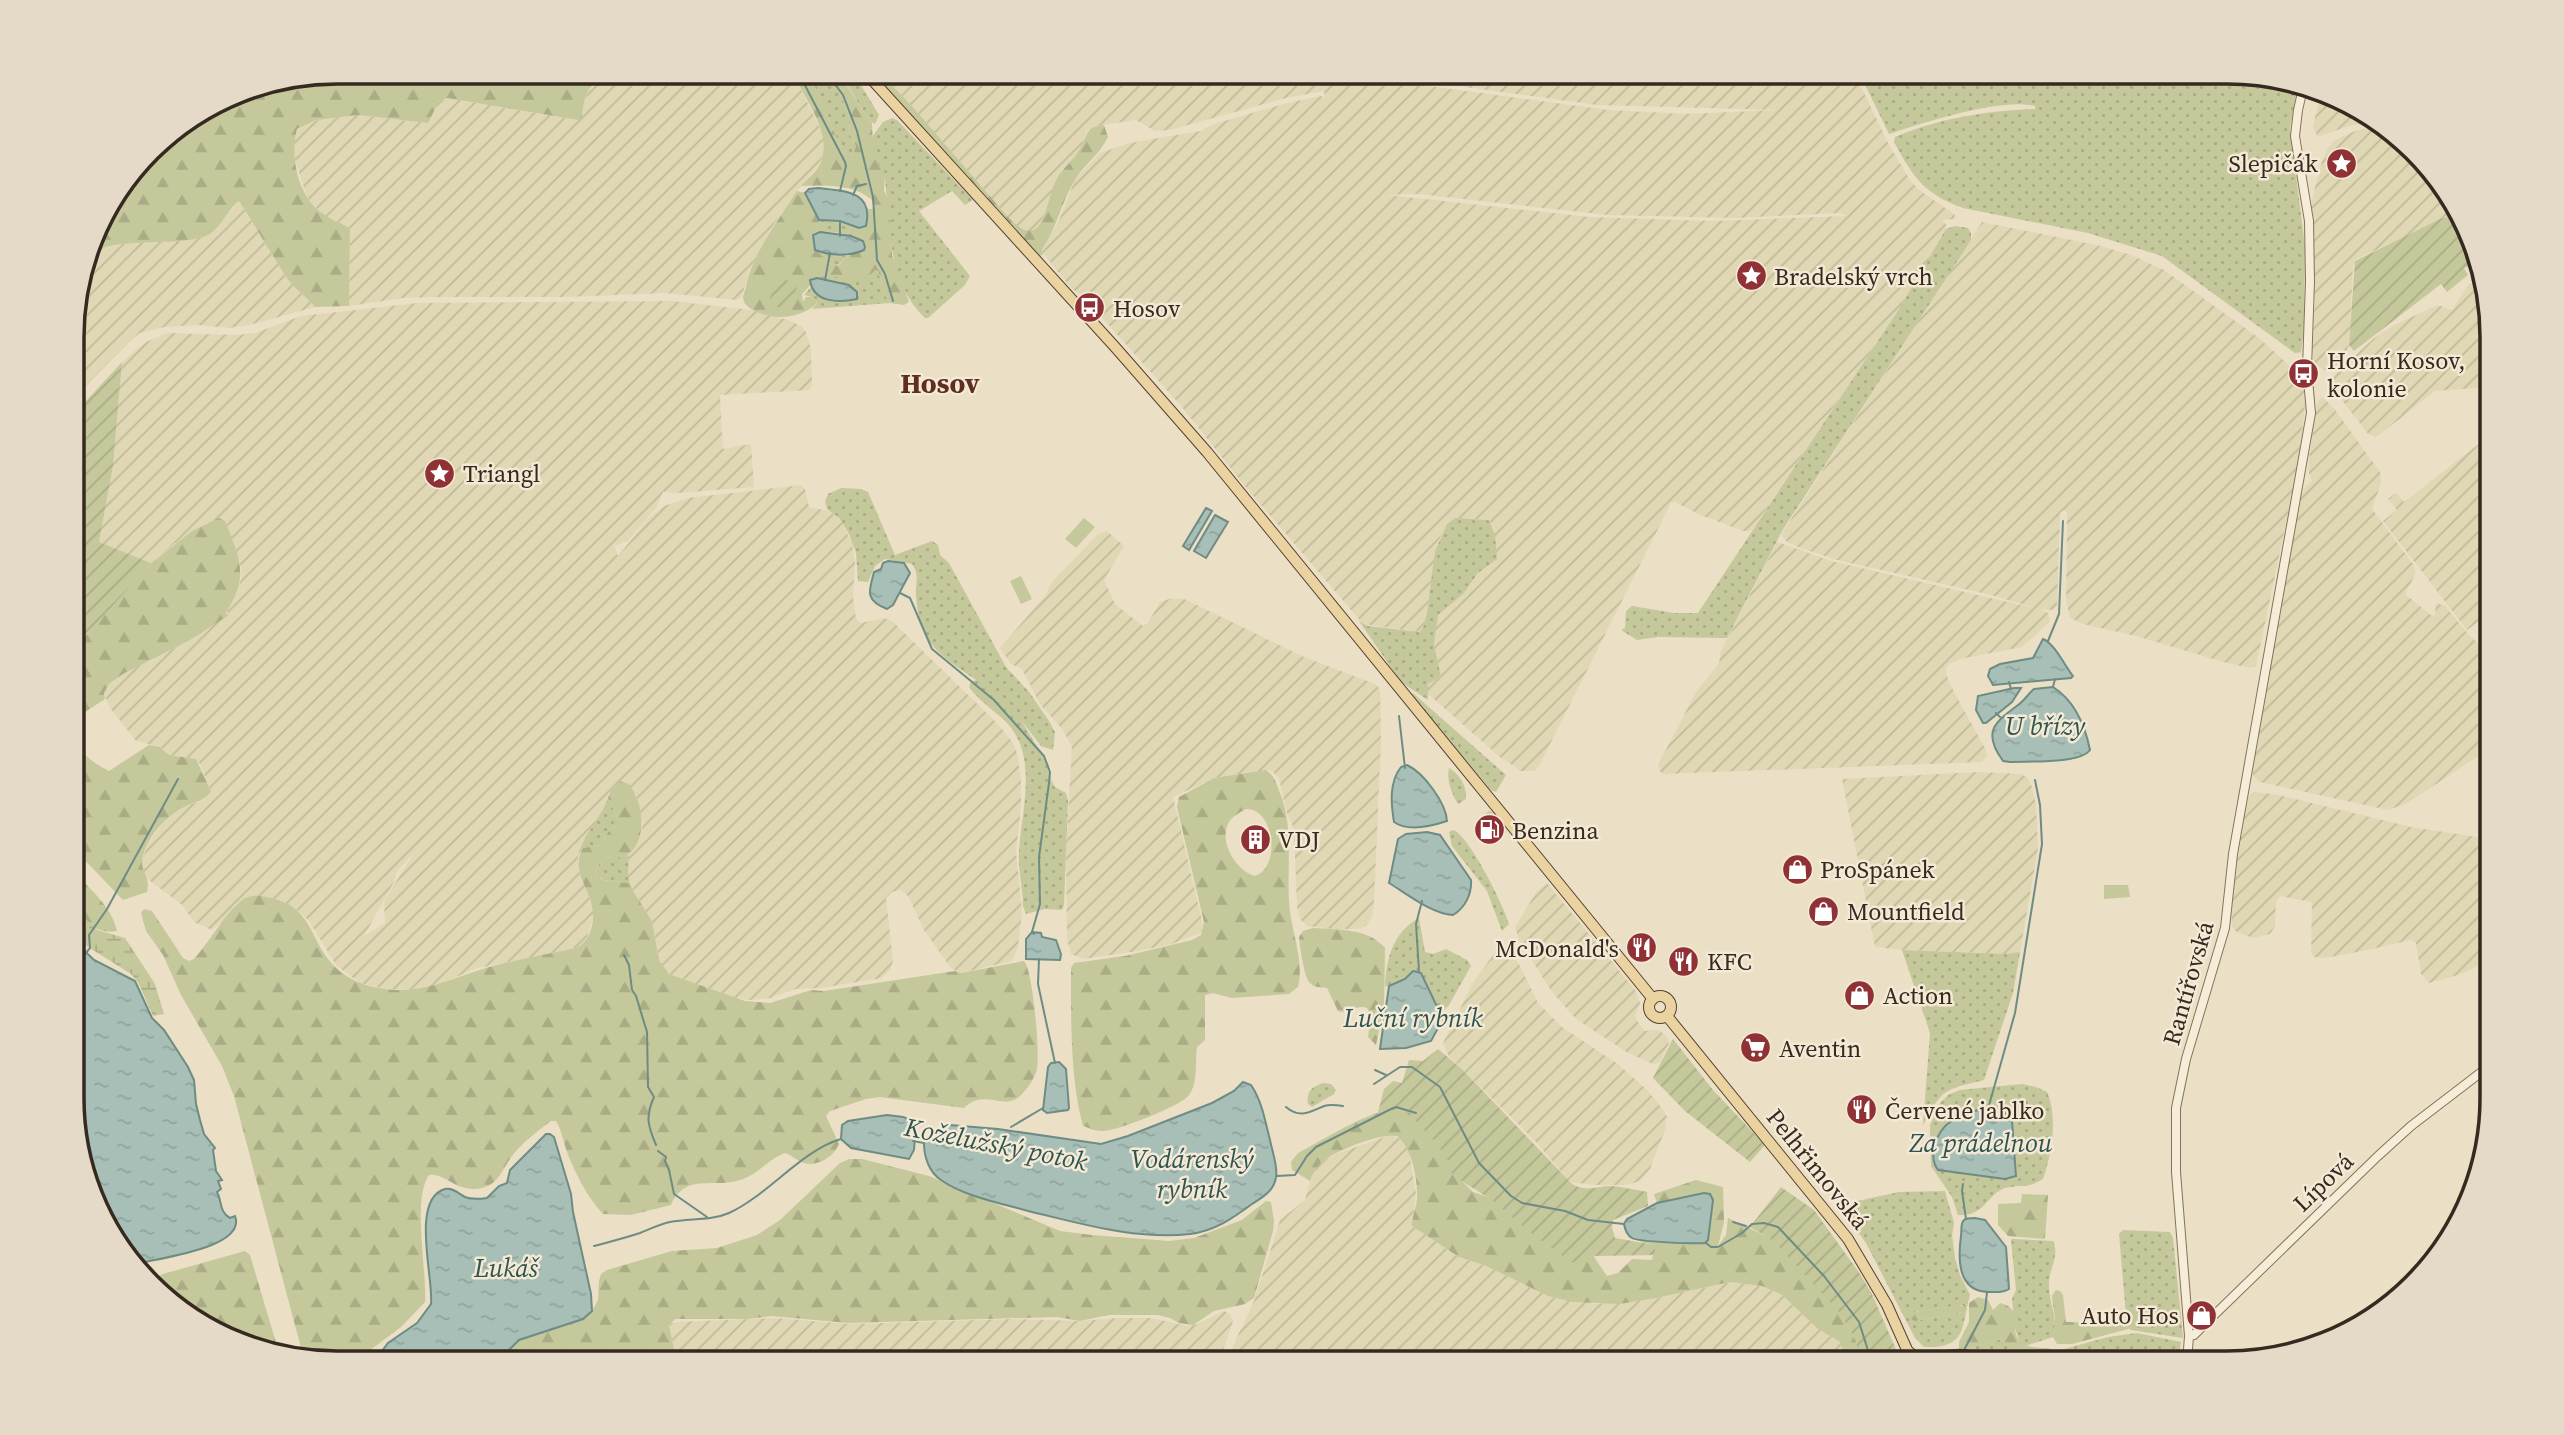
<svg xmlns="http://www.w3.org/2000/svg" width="2564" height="1435" font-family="'Source Serif 4',serif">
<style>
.farmland{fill:url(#farmland-furrows);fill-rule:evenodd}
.grass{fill:url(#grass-dots);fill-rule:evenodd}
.forest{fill:url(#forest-firs);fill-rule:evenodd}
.wetland{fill:url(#wetland-marsh)}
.garden{fill:url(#garden-furrows)}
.pitch{fill:#c4c89b}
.water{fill:url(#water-ripples);stroke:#6e8c84;stroke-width:2}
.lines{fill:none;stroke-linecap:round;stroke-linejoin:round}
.stream{stroke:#6e8c84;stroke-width:2}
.minor-casing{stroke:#85715d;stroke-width:10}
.major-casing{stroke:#534031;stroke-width:12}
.minor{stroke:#f6edd9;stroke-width:8}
.major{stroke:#ebd2a1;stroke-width:10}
.labels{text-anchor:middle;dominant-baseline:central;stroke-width:5;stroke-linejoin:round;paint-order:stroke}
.poi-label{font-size:24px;fill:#362a20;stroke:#f3e9d5;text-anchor:start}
.street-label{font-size:24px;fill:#362a20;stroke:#f3e9d5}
.water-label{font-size:26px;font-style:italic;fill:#305551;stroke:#f3e9d5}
.quarter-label{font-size:28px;font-weight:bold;fill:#602d22;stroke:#f3e9d5}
.rim{fill:none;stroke:#362a20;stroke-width:3.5}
</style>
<defs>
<pattern id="farmland-furrows" width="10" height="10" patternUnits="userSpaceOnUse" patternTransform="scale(1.75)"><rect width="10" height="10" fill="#e0d8b4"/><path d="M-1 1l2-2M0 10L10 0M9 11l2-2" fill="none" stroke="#c1ba9a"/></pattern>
<pattern id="grass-dots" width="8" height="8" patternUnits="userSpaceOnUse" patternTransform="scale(1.75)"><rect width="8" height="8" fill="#c4c89b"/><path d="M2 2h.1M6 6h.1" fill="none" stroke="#a9ac85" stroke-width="1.8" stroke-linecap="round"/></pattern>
<pattern id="forest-firs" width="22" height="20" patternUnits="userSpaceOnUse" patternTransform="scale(1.75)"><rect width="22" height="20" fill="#c4c89b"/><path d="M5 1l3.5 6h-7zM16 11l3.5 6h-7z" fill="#a9ac85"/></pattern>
<pattern id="wetland-marsh" width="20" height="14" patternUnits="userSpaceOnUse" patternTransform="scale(1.75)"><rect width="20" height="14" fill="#c4c89b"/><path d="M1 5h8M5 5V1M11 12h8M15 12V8" fill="none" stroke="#a9ac85"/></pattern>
<pattern id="garden-furrows" width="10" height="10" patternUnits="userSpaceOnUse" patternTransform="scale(1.75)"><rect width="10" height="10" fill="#c4c89b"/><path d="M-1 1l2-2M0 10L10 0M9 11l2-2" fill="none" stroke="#a9ac85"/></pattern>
<pattern id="water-ripples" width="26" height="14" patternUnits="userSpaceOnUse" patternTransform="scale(1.75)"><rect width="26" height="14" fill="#a7bfb7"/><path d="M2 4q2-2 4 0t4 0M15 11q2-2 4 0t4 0" fill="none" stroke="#90a49d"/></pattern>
</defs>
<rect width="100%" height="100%" fill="#ebdfc6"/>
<path class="farmland" d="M650,72L666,78L672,72H792L822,132L824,148L823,156L816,169L797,191L774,224L749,271L742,297L737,300L665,293L565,297H434L403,298L349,306L350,228L323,215L307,197L294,157L293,143L297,130L304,124L321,119L358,115L428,123L439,101L447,98L578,120L588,91L595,85L614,75Z
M879,72H956L957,76L962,72H1854L1888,143L1910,180L1918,189L1955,215L1954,219L1942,220L1946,224V229L1899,309L1753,529L1750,531H1743L1698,514L1675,502L1671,503L1539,766L1534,771H1521L1500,757L1428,694V684L1441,677L1434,644L1435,621L1440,612L1468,588L1496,549L1494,529L1489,520L1455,518L1447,524L1437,544L1427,613L1423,628L1419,632L1363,624L1244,485L1182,407L1097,312L1093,303L1072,289L1042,252L1060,218L1075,179L1100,153L1129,143L1201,131L1211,125L1287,103L1321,96L1325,98L1324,91L1286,98L1170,130L1155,131L1136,120L1096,126L1087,130L1081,148L1054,185L1044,216L1038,226L1032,231L1026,232L1020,230L1008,217L912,106ZM1420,81L1597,105L1778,110L1685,114L1608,110L1421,85H1368ZM1419,194L1607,215L1736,218L1839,213L1848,216L1712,221L1590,217L1387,195Z
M2321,91L2359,107L2374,121L2343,128L2318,137L2313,127Z
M2378,125L2448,190L2458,212L2356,259L2353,266L2349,345L2345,356L2337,366L2329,370H2323L2314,361L2312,352L2315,299L2311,207L2314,191L2322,161L2328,148L2335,140L2355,131Z
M239,201L286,277L315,307L249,325L229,328L199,325L164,327L140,333L132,339L74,398V303L89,254L105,246H114L223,220Z
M1982,222L2101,246L2131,255L2164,270L2259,338L2301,376L2304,385L2305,405L2299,461L2256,666L2250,668L2227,663L2136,636L2083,624L2070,618L2066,600L2067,512L2064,510L2060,513L2057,606L2053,610L2039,609L2048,613L2050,622L2022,647L1960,659L1949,664L1946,668V674L1954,692L1986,750L1987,756L1982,762L1663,774L1660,771L1658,765L1661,759L1696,692L1719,663L1721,651L1777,542L1831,561L2038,609L1991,595L1837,560L1798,547L1787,542L1781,535Z
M2483,276L2492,320V387L2435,391L2379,435L2375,437L2368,434L2332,387L2331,378L2373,339L2394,325L2438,305L2452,310L2468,285Z
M672,301L759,311L791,321L802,327L806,332L811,349L812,384L810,390L720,395L723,449L751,444L754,487L678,493L663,492L656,508L628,541L614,546L618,556L650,517L664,506L688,498L801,485L805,489L809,507L829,511L841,521L852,543L855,563L853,597L856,619L861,623L884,618L892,621L997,723L1013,743L1017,753L1021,779V808L1016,852L1022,911L1018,947L1012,961L961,973L951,968L924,930L908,896L901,890L892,892L886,898L893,961L890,970L882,978L821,988L796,989L770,998L751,1000L737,998L669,974L659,960L652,921L634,895L628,877L629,855L641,834L643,823L636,795L629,784L620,781L609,793L605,808L581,844L578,856L579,871L595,912L586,940L576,948L474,969L434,987L420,990L386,989L360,983L336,965L309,921L300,912L281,900L260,896L247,897L234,907L227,918L212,930L194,922L182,905L149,880L143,872L142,860L148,843L166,819L181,808L203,800L211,791L199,762L188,758L169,755L159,747L136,741L110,708L104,693L109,684L123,674L190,640L228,615L227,610L236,594L241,579V567L232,538L175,543L151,563L99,542L113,466L122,362L144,343L167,333L237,335L255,333L301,316L418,303ZM414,853L384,901L385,923L364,936L394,882L397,871Z
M2322,397L2333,407L2380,472L2381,483L2372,509L2413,564L2416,573L2405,594L2432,616L2435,615L2436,603L2445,606L2469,635L2492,656V747L2406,804L2388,810L2260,782L2253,776L2252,767L2301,497L2306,486L2312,481L2308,470L2309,459L2317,403Z
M2484,440L2492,449V638L2479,621L2467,630L2383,521L2397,510L2388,499L2396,493L2404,502Z
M1107,531L1124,546L1104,580L1115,604L1143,626L1148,623L1160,602L1172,598L1184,599L1304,657L1375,684L1380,689L1381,741L1374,902L1373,915L1366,926L1358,929H1334L1307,926L1300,919L1297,907L1294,829L1286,810L1279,778L1273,772L1268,770L1214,778L1173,797L1203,925L1202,932L1172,944L1137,951L1084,959L1071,954L1067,939L1066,850L1072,747L1062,729L1040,704L1022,669L1011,664L1000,648L1045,596L1051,583L1098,534Z
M1979,772L2021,774L2027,777L2031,784L2036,805L2038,848L2020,952L2007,954L1902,950L1875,947L1842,779Z
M2254,792L2279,795L2411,827L2483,838L2487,843L2492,863V958L2465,973L2429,983L2421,974L2416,943L2411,940L2363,951L2325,958L2314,957L2311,953L2312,902L2280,896L2276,901L2275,926L2270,934L2253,938L2235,931L2232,926L2231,908L2234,863L2248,798Z
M1547,883L1635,990L1640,1003L1635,1017L1641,1027L1645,1031L1659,1030L1667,1037L1669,1043L1660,1062L1653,1064L1628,1053L1576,1019L1552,992L1519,940L1515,927L1537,891Z
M1506,946L1513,952L1538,1003L1562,1027L1618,1064L1647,1090L1664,1111L1667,1117L1665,1130L1650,1169L1640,1181L1627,1185H1594L1570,1182L1535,1141L1448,1055L1443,1043L1473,983L1496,951Z
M1390,1135L1401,1139L1409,1151L1416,1194L1412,1226L1459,1257L1486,1266L1548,1296L1595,1304L1656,1298L1730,1282L1762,1286L1782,1295L1818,1329L1840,1342L1846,1363H1225L1254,1301L1280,1220L1305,1200L1310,1181L1316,1168L1327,1158L1336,1154Z
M1224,1311L1230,1314L1233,1321L1219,1363H677L670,1329V1324L675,1322L775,1318L849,1324L1012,1319L1080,1321L1118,1318H1151L1188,1326L1197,1324Z"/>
<path class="grass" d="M806,72H853L879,115L875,124L869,121L843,78L838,86L850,119L849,133L856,146L853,155L843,153L815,87L806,79Z
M1859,72H2227L2299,82L2290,128L2305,247L2304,328L2301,352L2295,353L2162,256L2088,233L1963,208C1924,194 1913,177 1894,142L1895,137C1940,118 1986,111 2035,109V106C2002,97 1922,123 1889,134Z
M892,118L897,120L973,200L965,205L952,191L919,211L970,276L965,285L928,318H925C887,282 890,226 885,179C884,174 882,174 880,170C875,160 874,147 872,137L883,122Z
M819,220L852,224L849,233L863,241C850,235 826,227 813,235L814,247L823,253L848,256L837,266C826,264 815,254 810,243L812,234L819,230Z
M1955,226L1968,228L1971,233V240L1782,531L1727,638L1658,637L1637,640L1621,630L1625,628L1626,611L1632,606L1674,613H1698L1899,309L1946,229Z
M875,270L878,271L886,297L890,303L812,309L818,302L812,297L804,295L811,287C822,300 839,301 855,300L841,282L819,278L820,276H842Z
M841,488L861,489L868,492L895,555L932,541L938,545L940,555L949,563L1006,667L1029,692L1049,721L1055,732L1053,750L1041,746L1021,720L1045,760L1052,782L1055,787L1066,793L1068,800L1064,905L1062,910L1045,909L1026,914L1023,906C1023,888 1018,870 1019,852C1021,813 1037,764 1012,729C1000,713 981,704 969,687L971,682L976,680C939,654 919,644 916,595C915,583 920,575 912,564L885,559L875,566L868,582L858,581L856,553L849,534L840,519L827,509L825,501L828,494Z
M1455,518L1489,520L1495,534L1497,559L1478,573L1464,593L1438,615L1434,644L1441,677L1428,684V700L1401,682L1359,621L1368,626L1419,632L1423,628L1427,613L1435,551L1447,524Z
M1410,693L1414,694L1506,775L1496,792L1491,790Z
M1449,768C1460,774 1467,787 1466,799L1458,804C1452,794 1446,780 1449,768Z
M608,798L618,819V825L608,832L601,845L583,848L578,856C583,834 601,819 608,798Z
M1489,811C1496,813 1505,825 1506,832L1502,836H1497L1484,820V815Z
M1453,830C1469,835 1504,906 1509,924L1502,931L1487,891L1452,846L1449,832Z
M615,855L621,858L629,855L628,877L634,895L628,883L604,880L596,876C594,864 604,859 615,855Z
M1419,918L1425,952L1433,954L1446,949L1467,960L1471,966L1449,1005L1441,1013L1421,973L1385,987C1386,959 1393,932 1419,918Z
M1902,950L2007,954L2020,952L2013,993L1984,1080C1944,1090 1942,1088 1923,1126L1930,1033Z
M1323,1083L1331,1084L1336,1090L1334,1094L1312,1107L1308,1104C1306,1091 1312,1087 1323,1083Z
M2022,1084L2036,1087L2047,1092C2058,1118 2052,1153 2043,1179C2028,1189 2019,1184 2005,1188C1986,1195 1986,1216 1958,1215L1952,1197L1931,1166L1930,1125L1940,1103L1948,1095L1960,1090ZM1988,1109C2023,1112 2012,1148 2017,1174L1934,1149L1944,1128L1978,1110Z
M1945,1191L1954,1223L1952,1235L1955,1258L1960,1275L1970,1295C1961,1326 1968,1349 1924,1347L1915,1338L1866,1243L1839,1205L1899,1192ZM1963,1305V1312L1915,1321L1914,1312Z
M2123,1230L2170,1232L2173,1238L2183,1338L2131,1330L2127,1327L2119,1234Z
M2012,1239L2053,1241C2060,1257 2049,1268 2049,1283C2048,1302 2059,1318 2053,1337L2025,1346L2019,1341L2015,1328L2012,1299L2016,1290L2011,1240Z
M2137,1333L2181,1342L2178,1363H2013L2108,1337Z
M2001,1339L2010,1350L2001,1357L2002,1363H1995L1963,1350Z"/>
<path class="forest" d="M337,72H639C623,73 598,75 588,91C584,98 583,110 581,119L578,120L447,98L439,101L428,123L358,115L316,120L297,129C290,154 297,190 316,208C325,217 338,222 350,228L349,306L315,307C306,296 293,288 285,275C269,251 255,225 239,201C225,212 220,233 200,238C169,246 114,237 89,254L99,220L162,138L236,92Z
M797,72H806V79L815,87L843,153L853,155L856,146L849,133L850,119L838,86L842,78L869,121L872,123C872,141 875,161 885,174L884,190L889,204L892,255L909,302L904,305L890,303L886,297L878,271L875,270C859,290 837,271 817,278L802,294L803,302L806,297H812L818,302C809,312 792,318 778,317C768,316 743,311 743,297C743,294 746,291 746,287C750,258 780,217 797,191L805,193L819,220V230L812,234L810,244L830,264L838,266L848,256L864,250L863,241L849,233L852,224L859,228L867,224L868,209H874L872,200C854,184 824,185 801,186C806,180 813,175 817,169C837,139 807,103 794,76Z
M870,72H879L912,106L1008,217C1042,253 1044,210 1054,185C1059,171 1072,162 1080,149C1088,135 1085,126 1104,125L1108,137C1098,157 1086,162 1075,180C1061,202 1057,228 1042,250L1043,255L1037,256Z
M219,518L225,521C234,544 247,569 236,593C234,600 229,606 226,614L229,615L190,640L123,674L109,684L104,693L105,699L85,712L74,726C77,752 87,759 109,771L149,745L159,747L169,755L196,759L211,791C205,801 194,802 184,807C166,816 148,836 143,856C139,873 151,874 147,892L123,900L74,849V649L151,563L192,531Z
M1266,770C1273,775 1275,780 1278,788C1296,829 1285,869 1290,911C1293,936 1304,963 1298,987L1289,994L1232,998L1213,993L1205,995V1040L1197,1047C1195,1061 1198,1084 1189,1095C1181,1106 1119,1130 1104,1131C1096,1131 1091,1129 1083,1126C1070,1079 1071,1017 1071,968L1074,963L1125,956L1192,940L1201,935L1204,922L1177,807L1179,797L1214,778ZM1246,809C1275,808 1281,868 1255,876C1236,871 1219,842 1228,824C1231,817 1239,813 1246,809Z
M620,781L629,784C645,805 649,846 621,859L615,855C605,859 594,863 596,876L603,880L628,883L652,921L659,960L669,974L745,1001L770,1003L811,990L824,991L955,971L961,973L1024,961C1033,970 1040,1054 1037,1069C1035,1078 1026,1091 1019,1097C1004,1110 983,1088 964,1108L880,1097L866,1099L830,1111L826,1116L839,1144C833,1158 816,1168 801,1162C795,1159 791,1155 785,1153C770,1158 759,1173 743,1179C715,1190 686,1171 671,1205L631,1215L603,1214C587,1197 575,1173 567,1152C563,1141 562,1131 556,1121H551C539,1130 527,1139 517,1150C502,1165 501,1188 475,1189C455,1190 444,1173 429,1175C412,1199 427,1270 425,1302L401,1327L353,1363L304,1359L234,1096L222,1066L181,995L163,955L146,931L141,913L144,909L152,911L183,958L189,961L194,959C210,941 223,916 241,901C248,895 258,895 266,897C317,905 307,945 341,972C353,982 370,987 385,989C427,994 453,977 493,966C520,959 548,954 576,948C583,944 587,940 590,932C604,897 566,876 583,848L601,845L608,832L618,825V819L608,798L611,789Z
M74,872C90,889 112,907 117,931C99,935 87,923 74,911Z
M1313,928C1337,930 1367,927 1385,948L1384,1006L1376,1045L1368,1037L1371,1016L1367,1008C1356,1004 1350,1015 1338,1011L1327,988C1321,987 1314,988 1310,983C1304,978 1300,946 1299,937L1303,931Z
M1399,1108L1419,1116L1450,1159L1455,1174L1473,1192L1491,1198L1592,1254L1607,1276L1618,1273L1632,1259L1652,1260L1655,1245L1641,1242L1642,1239L1687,1244L1708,1240L1713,1200L1704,1193L1657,1203L1654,1194L1696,1180L1723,1187L1724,1222L1718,1246L1726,1235L1728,1218L1774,1240L1797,1264L1841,1314L1856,1341L1858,1363H1846L1840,1342L1818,1329L1782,1295L1762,1286L1730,1282L1656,1298L1619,1304L1573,1302L1548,1296L1486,1266L1459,1257L1412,1226C1412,1217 1416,1208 1417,1199C1418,1179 1412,1148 1397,1136C1380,1133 1341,1149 1327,1158C1319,1164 1313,1172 1310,1181L1292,1170L1291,1162L1298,1153C1327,1138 1367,1111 1399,1108Z
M849,1159H862L929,1176L1060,1231L1092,1235L1169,1241L1194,1238L1242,1220L1266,1201L1271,1202L1274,1221L1273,1231L1254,1298L1245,1304L1214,1311L1193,1325L1179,1323L1170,1318L1158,1315H1109L1080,1321L1057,1317L848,1323L771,1316L747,1319H675L669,1325L677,1363H485L509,1350L519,1340L573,1323L592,1311L598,1300L599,1281L601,1274L607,1270L672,1251L717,1248L757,1235L780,1220L840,1163Z
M2022,1194L2048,1195L2045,1239L2008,1236L1998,1225V1204L2021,1203Z
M245,1251L250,1255L280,1356L268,1354L205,1328L153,1279L163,1274Z
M2056,1290L2060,1291L2063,1295L2066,1322L2123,1323L2130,1324L2132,1328L2072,1344H2057L2053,1337L2055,1319L2052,1296Z
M1978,1297L1988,1300L1993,1310L2000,1303C2034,1310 1990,1349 2049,1348L2052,1351L2015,1362L2002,1363L1999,1360L2009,1350L2001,1339L1963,1350L1959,1348V1342L1969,1322V1303Z
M1959,1305L1964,1307L1963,1312L1915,1321L1911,1319V1313L1914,1312Z"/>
<path class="wetland" d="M74,908L97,930L125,938L155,984L164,1014L153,1016L138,982L131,974L74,938Z"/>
<path class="garden" d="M2459,213L2478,252L2480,262L2464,268L2468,275L2447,292L2441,284L2354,351L2349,345L2355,261L2440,219Z
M776,277L798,284L789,309L768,305Z
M122,362L113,466L99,542L151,563L74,649V414Z
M1673,1039L1713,1090L1765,1145L1750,1162L1685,1111L1653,1078Z
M1438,1049L1462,1069L1571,1183C1585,1193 1596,1186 1612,1186C1623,1187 1636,1190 1647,1192L1648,1206L1613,1220L1612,1228L1615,1238L1655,1245V1255L1595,1256L1581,1264L1571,1262L1535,1236L1492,1200L1452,1175C1448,1147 1425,1135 1410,1113L1392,1110L1377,1116L1384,1089L1393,1081L1402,1083L1409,1060L1423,1061Z
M1781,1187L1814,1210L1858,1271L1871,1292L1902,1363H1858L1856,1341L1841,1314L1774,1241L1750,1227Z"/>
<path class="pitch" d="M1084,518L1095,527L1076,548L1065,539Z
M1021,576L1032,599L1021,604L1010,581Z
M2104,885H2128L2130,897L2104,899Z"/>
<path class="water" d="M818,188C845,191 874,191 866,226L859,228L840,221L819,220L805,193L809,189Z
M820,232L851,236L863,241L865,247L864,250C848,257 832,256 815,250L813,235Z
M817,278L849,285L857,292V299C839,303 813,303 810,280Z
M1206,508L1212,511L1189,550L1183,546Z
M1215,515L1228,522L1206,558L1194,551Z
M888,561L904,563L910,573L893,605L887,609C863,600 870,589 874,572L881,569L883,563Z
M2043,639C2054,643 2065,666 2073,676L2071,678L1993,685L1988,676L1990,669L2000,664L2033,658Z
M2053,687C2075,701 2085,725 2090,750C2080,764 2028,761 2010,762L2003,761C1982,732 1994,723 2018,705C2024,701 2028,694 2034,689Z
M2014,688H2021L2012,702L1986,723H1983L1976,710L1978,696Z
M1407,765C1424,773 1446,803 1447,821C1432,826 1408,832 1394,822C1391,804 1389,782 1401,767Z
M1427,832L1440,835L1471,880C1472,894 1465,908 1453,915C1432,914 1407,894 1389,883L1398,839L1406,834Z
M1032,932L1041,933L1042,937L1056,940L1061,954L1060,960L1026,959V939Z
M74,941L94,960L135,981L152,1018L164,1030L188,1067L194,1080L196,1104L200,1120L204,1134L215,1148L213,1150L216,1171L222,1180L218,1181L221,1189L217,1192C222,1201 219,1212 230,1218L235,1216C247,1248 158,1258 136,1264L116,1245L74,1132Z
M1413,971L1421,973L1443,1019L1431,1041L1406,1048L1380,1049L1389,986L1405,979Z
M1059,1062L1066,1069L1069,1108L1068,1110L1047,1113L1043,1110L1048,1067L1051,1063Z
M1243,1082L1251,1085C1262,1101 1265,1121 1270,1140C1272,1151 1278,1166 1276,1177C1274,1191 1263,1197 1252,1204C1233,1218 1215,1231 1190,1234C1137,1240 1083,1224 1032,1212C1004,1204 965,1197 941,1180C929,1172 924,1157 924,1143L933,1132L950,1125L998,1129L1101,1144L1128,1136L1212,1103L1234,1091Z
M1988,1109L2003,1111L2012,1121L2016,1176L2005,1179L1938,1170C1927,1155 1937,1131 1951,1121C1961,1113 1975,1110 1988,1109Z
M887,1115L903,1117L916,1122L914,1150L909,1159L851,1148L841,1139L842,1125L848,1121Z
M546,1134H550L554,1137L571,1194L573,1212L591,1294L592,1311L583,1319L519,1340L509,1350L485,1363H373L388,1343L417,1323L431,1304C434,1279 410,1199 445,1189C452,1187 459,1194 465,1197C472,1200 480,1199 487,1198L499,1186L507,1183L510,1170Z
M1704,1193L1710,1194L1713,1200L1708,1240L1705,1243C1695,1244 1639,1242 1632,1238C1627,1235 1625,1230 1624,1224L1627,1219L1657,1203Z
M1975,1218L1985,1220L2006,1247L2009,1289C2002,1293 1997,1292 1988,1292C1957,1291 1958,1258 1961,1236C1962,1231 1960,1223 1964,1220C1966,1218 1973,1218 1975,1218Z"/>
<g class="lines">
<path class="stream" d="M798,72L845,162L846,166L840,191
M826,72L843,95L857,131L873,197L877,260L885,274L893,301
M853,195L857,186L866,184
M840,236V221
M825,280L830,253
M900,593L910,598L932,649L994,700L1044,756L1050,772L1049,783L1039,857L1040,904L1032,932L1034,934
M2048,641L2059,614L2063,521
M2009,682L2011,689
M2053,687L2055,679
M1996,713L2001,718
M1399,716L1405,768
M85,954L90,948L89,935L107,909L178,779
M624,955L629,965L632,990L636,996L647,1032L648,1087L654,1097C645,1117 648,1126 656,1145
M1039,959L1038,984L1055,1063
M1419,971L1416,924L1422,901
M1375,1070L1386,1075
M1374,1084L1400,1067H1412L1440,1087L1479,1163L1511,1196L1522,1203L1565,1211L1588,1220L1624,1224
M1286,1107C1300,1119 1310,1112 1324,1106C1330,1104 1337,1105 1343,1106
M1988,1109L2015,1013L2042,844L2040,805L2035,780
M1011,1127L1043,1108
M913,1141L924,1143
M658,1151L666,1157L665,1161L669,1170L674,1194L707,1217
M1277,1176L1295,1175L1307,1156L1316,1147L1391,1109L1396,1107L1416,1113
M1963,1184L1962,1191L1966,1219
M1733,1222L1746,1226
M1706,1243L1711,1247H1718L1742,1233L1752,1224L1764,1223L1778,1227L1824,1276L1859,1322L1872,1363
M594,1246C609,1242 625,1238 640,1233C650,1229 660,1224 670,1222C689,1218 711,1221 729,1213C767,1196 802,1150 841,1139
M1963,1352L1985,1310L1987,1292"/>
<defs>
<path id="minor" d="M2189,1336L2194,1335L2209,1320L2378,1156L2411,1126L2492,1064
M2187,1363L2189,1336L2176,1172V1108L2186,1059L2225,928L2233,854L2311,413L2307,368L2310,281L2309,221L2295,136L2298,110L2304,84"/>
<path id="major" d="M865,72L1115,347L1207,452L1653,999
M1649 1007a11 11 0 1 1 22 0a11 11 0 1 1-22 0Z
M1667,1016L1848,1239L1887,1305L1913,1363
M1908,1351C1923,1366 1938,1355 1956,1355C1968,1354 1978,1358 1989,1363"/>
</defs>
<use href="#minor" class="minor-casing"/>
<use href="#major" class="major-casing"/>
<use href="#minor" class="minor"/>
<use href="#major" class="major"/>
</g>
<defs>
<symbol id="sight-disc" viewBox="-11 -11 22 22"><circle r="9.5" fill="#8f3135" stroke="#f3e9d5"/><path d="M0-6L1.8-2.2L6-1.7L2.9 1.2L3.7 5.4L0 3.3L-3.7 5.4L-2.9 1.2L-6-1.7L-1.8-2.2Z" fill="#fff"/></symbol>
<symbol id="bus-disc" viewBox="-11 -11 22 22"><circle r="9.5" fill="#8f3135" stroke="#f3e9d5"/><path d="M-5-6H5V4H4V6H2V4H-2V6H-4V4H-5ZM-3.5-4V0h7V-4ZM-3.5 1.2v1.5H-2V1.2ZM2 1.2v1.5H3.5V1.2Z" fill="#fff"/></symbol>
<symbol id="fuel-disc" viewBox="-11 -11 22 22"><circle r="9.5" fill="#8f3135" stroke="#f3e9d5"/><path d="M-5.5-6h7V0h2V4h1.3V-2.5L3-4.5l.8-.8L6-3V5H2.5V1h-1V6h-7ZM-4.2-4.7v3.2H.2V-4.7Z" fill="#fff"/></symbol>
<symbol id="building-disc" viewBox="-11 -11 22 22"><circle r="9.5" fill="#8f3135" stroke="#f3e9d5"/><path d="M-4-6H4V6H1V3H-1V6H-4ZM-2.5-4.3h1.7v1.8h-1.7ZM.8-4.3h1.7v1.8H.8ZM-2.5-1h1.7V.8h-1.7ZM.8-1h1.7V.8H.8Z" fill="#fff"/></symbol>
<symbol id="shop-disc" viewBox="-11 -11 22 22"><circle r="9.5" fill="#8f3135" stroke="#f3e9d5"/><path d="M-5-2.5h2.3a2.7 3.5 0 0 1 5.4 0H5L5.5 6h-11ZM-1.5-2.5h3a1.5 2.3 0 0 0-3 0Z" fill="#fff"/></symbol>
<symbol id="restaurant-disc" viewBox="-11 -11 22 22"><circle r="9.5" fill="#8f3135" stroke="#f3e9d5"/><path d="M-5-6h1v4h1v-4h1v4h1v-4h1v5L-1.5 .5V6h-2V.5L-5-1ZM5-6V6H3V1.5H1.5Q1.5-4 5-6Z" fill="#fff"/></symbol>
<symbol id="supermarket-disc" viewBox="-11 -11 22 22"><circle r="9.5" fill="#8f3135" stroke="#f3e9d5"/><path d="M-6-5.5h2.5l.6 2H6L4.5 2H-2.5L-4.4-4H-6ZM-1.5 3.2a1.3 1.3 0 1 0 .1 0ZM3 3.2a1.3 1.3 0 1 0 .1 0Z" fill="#fff"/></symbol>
</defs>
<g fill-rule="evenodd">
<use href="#sight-disc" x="2324" y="146" width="35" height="35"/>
<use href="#sight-disc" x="1734" y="258" width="35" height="35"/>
<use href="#bus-disc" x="1072" y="290" width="35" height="35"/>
<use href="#bus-disc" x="2286" y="356" width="35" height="35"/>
<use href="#sight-disc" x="422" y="456" width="35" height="35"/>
<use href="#fuel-disc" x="1472" y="812" width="35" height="35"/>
<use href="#building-disc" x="1238" y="822" width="35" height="35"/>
<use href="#shop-disc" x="1780" y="852" width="35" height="35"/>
<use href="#shop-disc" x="1806" y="894" width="35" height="35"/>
<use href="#restaurant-disc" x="1624" y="930" width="35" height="35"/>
<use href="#restaurant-disc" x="1666" y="944" width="35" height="35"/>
<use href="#shop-disc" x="1842" y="978" width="35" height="35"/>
<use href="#supermarket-disc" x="1738" y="1030" width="35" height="35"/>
<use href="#restaurant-disc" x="1844" y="1092" width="35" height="35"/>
<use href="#shop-disc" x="2184" y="1298" width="35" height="35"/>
</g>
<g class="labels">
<g class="poi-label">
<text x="2318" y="163" text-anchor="end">Slepičák</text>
<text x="1774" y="276">Bradelský vrch</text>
<text x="1113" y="308">Hosov</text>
<text x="2327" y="360">Horní Kosov,<tspan x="2327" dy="28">kolonie</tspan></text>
<text x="463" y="473">Triangl</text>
<text x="1512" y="830">Benzina</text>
<text x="1278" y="839">VDJ</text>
<text x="1820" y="869">ProSpánek</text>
<text x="1847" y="911">Mountfield</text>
<text x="1619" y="948" text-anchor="end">McDonald's</text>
<text x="1707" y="961">KFC</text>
<text x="1883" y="995">Action</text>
<text x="1779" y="1048">Aventin</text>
<text x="1885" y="1110">Červené jablko</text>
<text x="2179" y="1315" text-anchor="end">Auto Hos</text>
</g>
<g class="street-label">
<text transform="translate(2188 983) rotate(-74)">Rantířovská</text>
<text transform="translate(1818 1169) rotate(51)">Pelhřimovská</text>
<text transform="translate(2323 1182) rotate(-44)">Lípová</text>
</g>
<g class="water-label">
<text x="2045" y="726">U břízy</text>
<text x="1413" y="1018">Luční rybník</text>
<text x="1981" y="1143">Za prádelnou</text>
<text transform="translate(996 1144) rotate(11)">Koželužský potok</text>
<text x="1192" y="1159">Vodárenský<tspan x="1192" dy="30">rybník</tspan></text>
<text x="506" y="1268">Lukáš</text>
</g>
<g class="quarter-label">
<text x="940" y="383">Hosov</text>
</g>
</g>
<path d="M0 0H2564V1435H0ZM337 84H2227A253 253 0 0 1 2480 337V1098A253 253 0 0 1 2227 1351H337A253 253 0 0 1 84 1098V337A253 253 0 0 1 337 84Z" fill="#e4dac7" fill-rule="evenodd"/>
<path class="rim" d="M337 84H2227A253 253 0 0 1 2480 337V1098A253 253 0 0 1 2227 1351H337A253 253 0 0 1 84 1098V337A253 253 0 0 1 337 84Z"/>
</svg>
